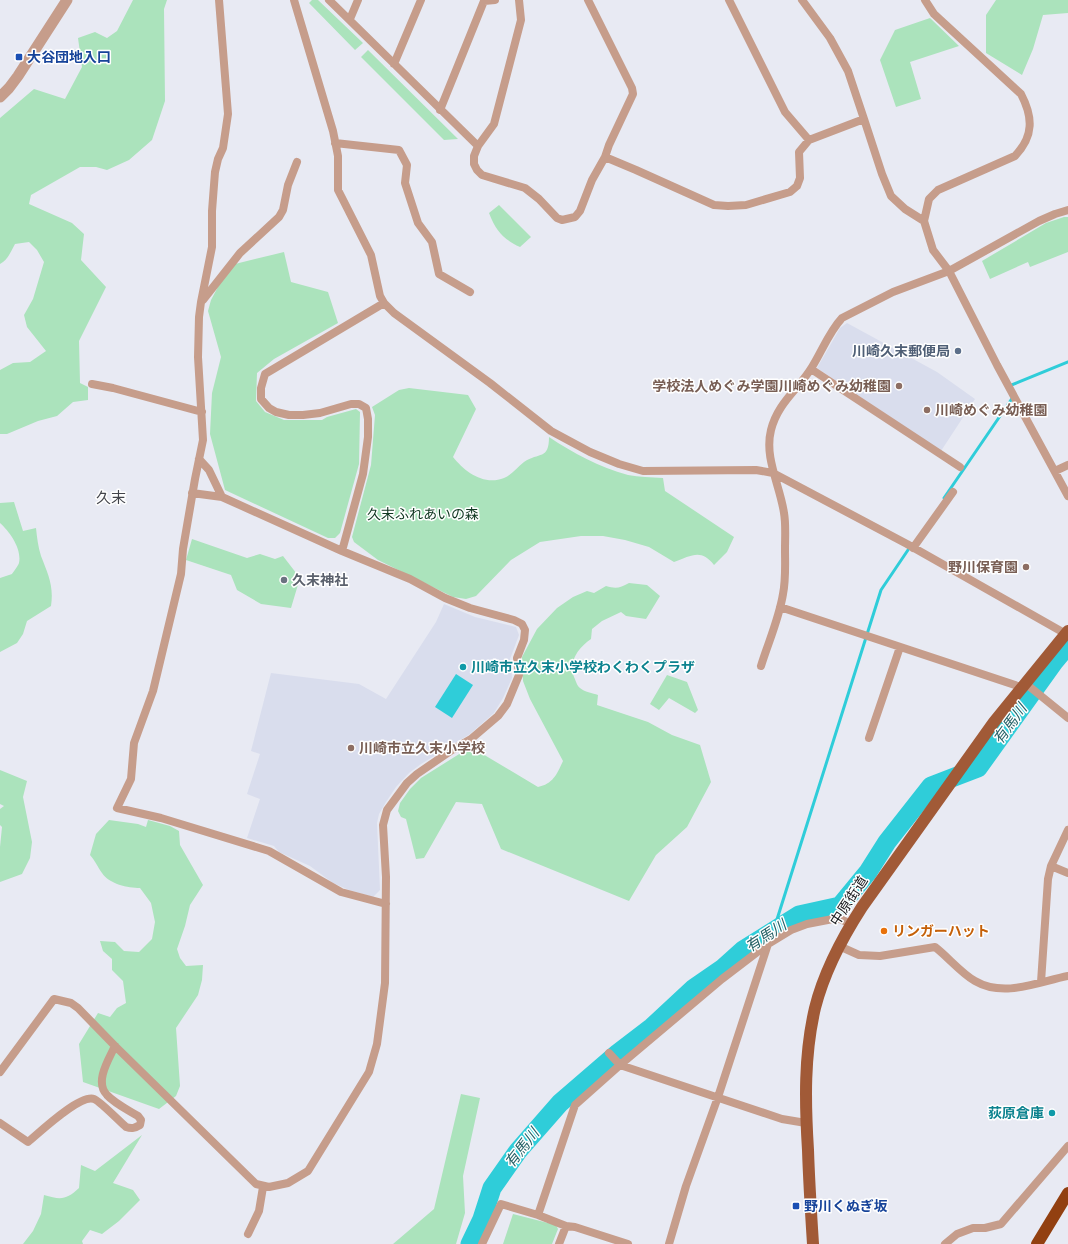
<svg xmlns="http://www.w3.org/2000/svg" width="1068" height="1244" font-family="'Varela Round','Noto Sans JP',sans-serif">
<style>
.built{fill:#d9dded}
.green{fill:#abe3bc}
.water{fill:#2fcdd9}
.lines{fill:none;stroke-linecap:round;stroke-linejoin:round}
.stream{stroke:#2fcdd9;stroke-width:3}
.river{stroke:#2fcdd9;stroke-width:19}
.minor{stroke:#c69d8b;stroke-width:8}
.tertiary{stroke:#c69d8b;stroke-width:11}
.primary{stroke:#a15a37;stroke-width:12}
.motorway{stroke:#924011;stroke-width:12}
.transit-dot{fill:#1a4fb4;stroke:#fff;stroke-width:1.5}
.service-dot{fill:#5c6f8a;stroke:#fff;stroke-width:1.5}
.education-dot{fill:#8d6e63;stroke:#fff;stroke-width:1.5}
.worship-dot{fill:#6b7280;stroke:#fff;stroke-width:1.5}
.culture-dot{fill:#0f9aa8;stroke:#fff;stroke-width:1.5}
.food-dot{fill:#e8710a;stroke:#fff;stroke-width:1.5}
.labels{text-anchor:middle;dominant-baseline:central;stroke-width:3;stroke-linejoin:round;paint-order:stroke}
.transit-label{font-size:14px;font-weight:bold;fill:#164399;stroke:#fff;text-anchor:start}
.service-label{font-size:14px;font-weight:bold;fill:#4e5e75;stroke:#fff;text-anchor:end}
.education-label{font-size:14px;font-weight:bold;fill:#785e54;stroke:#fff;text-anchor:end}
.park-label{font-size:14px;fill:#0f3720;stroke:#fff}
.worship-label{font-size:14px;font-weight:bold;fill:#5b616d;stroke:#fff;text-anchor:start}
.culture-label{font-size:14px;font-weight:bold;fill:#0d838f;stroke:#fff;text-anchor:start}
.street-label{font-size:14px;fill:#191a1d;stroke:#fff}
.food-label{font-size:14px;font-weight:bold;fill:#c56008;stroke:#fff;text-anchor:start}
.neighbourhood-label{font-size:15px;fill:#42444b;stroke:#fff}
.water-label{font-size:15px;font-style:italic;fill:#266267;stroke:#fff}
</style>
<rect width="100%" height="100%" fill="#e8eaf3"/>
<path class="built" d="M847,323L937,372L975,399L941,451L817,368L840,328Z
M444,604L475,617L516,627L519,635L510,659L512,678L503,698L494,713L470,734L421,764L409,773L396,787L386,802L379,814L377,823L380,890L373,897L349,890L333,883L310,866L279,852L274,846L247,838L260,799L247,794L260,754L251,751L271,673L359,684L386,699L436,622Z"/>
<path class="green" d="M133,0H167L164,9L165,101L152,140L129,160L107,170L96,167H80L31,195L29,204L72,223L84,234L81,260L106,287L79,341L80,383L88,387V400L73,402L57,416L38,421L7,434H0V370L13,363L30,362L46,351L27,327L24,315L33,299L44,262L37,250L29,242L15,244C11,251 8,260 0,264V118L34,89L65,99L82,67L78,38L95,32L107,38L117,31Z
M312,0H318L363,43L355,50L309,3Z
M996,0H1068V13L1043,15L1033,49L1022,75L986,53V15Z
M930,18L959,46L910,62L921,99L896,107L880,60L895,30Z
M368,50L458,139L444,140L361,57Z
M499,205L531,237L520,247C503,239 496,231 489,213Z
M1064,217H1068V252L1030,267L1028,262L990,279L982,261L1046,223Z
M284,252L291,282L328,292L338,323L274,359L257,373L256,401L265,412L284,420H322L327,417L356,409L360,412L359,464L340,533L335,538H328L225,490L210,434L212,393L221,357L208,311L211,300L219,285L235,264Z
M409,388L468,395L476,409L453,457C465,472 484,486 504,478C512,475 517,467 524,462C539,452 549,460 549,437C573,453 599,467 628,475C639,477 651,477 663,478L665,491L734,537L727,552L714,565C701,548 691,556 674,562L649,547L625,540L603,536H581L540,542L511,560L476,596L466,599L453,597L378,560L354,542L352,537L371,465L375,415L372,407L399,390Z
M14,502L23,531L36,528C37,537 38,547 41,556C48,574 54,586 51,606L27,621L23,634L17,643L0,652V578L12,574C14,571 18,566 19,563C22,549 10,532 0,523V503Z
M192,539L247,558L260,554L275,559L283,556L300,578L291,608L261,604L237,590L231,575L186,560Z
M629,583L647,585L660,596L646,619L626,616L621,612L602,621L592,629L591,639C578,648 568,662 574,677C576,681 577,686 580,688C584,692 593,693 598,695L597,705L648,722L672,735L700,745L711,782L687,827L656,855L629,901L501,849L482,804L456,802L424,858L416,859L406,819L401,817L398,811L400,803L410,789L421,778L464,751L476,750L538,787C553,784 557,774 563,761L530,699L523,681L522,657L537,629L557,608L573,597L587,591L594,593L606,586C616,589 620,588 629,583Z
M667,675L687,682L698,710L695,713L669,698L659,710L650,704Z
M0,770L27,781L23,797L32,842L30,858L22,874L0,882V847L2,827L0,825V809L4,806L0,804Z
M109,820L138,824L146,827L148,820L170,826L179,831L180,845L203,885L190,905L185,926L177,949L180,958L186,966L203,965L202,980L198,995L176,1028L180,1086L176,1096L159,1109L83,1082L79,1044L98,1013L110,1017L117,1008L126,1003L123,981L112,970V959L103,951L100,941L115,942L124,951L139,952L152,939L155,922L151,903L140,888C128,888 109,884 102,873C97,866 96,862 90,855L96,834Z
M461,1094L480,1098L463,1176L465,1213L456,1244H393L434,1209Z
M142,1135L113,1183L133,1190L140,1200L119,1221L102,1234L90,1230L82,1241L83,1244H23L33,1231L41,1214L44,1195C61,1200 66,1200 79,1188L81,1165L95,1171Z
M513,1214L556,1225L558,1229L552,1244H503Z"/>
<path class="water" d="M456,674L473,685L452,718L435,707Z"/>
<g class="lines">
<path class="stream" d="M1009,386L1068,362
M944,498L1013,397
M773,932L881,590L910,547"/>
<path class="river" d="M470,1244L482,1219L492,1188L518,1151L560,1103L618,1053L652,1027L694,988L723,968L743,950L799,915L840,906L868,872L887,842L931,786L978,768L1054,662L1068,645"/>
<path class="minor" d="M219,0L228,114L223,148L218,159L215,172L212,211V247L201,302L199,317L198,357L203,440L195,479L183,549L181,574L153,691L134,743L131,779L117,808L161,818L269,851L341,892L386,904
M294,0L333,131L338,156V190L371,255L380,296L384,303L394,313L490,383L551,431L590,452L619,464L643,471L756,470L773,473L907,544L1066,634
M329,0L478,146
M519,0L521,20L494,124L478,146L474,156V164L477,170L482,175L525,188L539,199L557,218L562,220L575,217L580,211L592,180L605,157L609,145L633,94L632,88L588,0
M729,0L785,112L809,140
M802,0L830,38L848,71L864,119
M925,0L934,14L1021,94C1033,117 1034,136 1015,156L938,190L929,199L924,221L933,250L949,271L997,365L1068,496
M350,19L358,0
M394,64L421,0
M440,110L484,1L495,0
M335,143L399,150L407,165L405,183L418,223L432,242L439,274L470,292
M605,157L636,170L714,205L728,206L746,205L790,192L797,186L800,178L799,152L809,140L864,119L882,174L891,196L905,209L924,221
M203,300L240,253L279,217L283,210L288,185L297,162
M811,369L960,467
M92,384L113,388L202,412
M1055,471L1068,465
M192,493L222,497
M913,548L953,492
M342,551L363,474L368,437V419L366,408L359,404H351L320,413L303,415H289L276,412L269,408L261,399V388L265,374L384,303
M780,607L1021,687
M761,666C768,643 779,619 783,594C786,579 785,564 785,549C785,537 786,524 784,513C780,485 764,458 771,430C778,402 799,389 812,367C822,351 829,332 842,318L893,292L949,271L1039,221L1055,214L1068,210
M1025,683L1068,718
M869,738L900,647
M1051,866L1068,873
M839,946L859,955L880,956L935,947C948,957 961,973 975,981C1004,998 1038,982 1068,976
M1041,982L1048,879L1051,866L1068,830
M609,1053L620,1065L782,1119L806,1123
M0,1072L54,999L71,1003L78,1008L115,1046L256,1184L269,1187L288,1183L308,1171L369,1072L377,1044L385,983L386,877L383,825L387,810L407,783L417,774L452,750L471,739L498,716L507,704L519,675L517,658L524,640L525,630L522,624L514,620L470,608L445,598L410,579L342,551L222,497L209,470L199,459
M0,1123L28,1142C40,1132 80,1094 94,1099C100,1101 120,1122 126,1127C132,1129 135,1128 140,1125L141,1120L138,1116C128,1110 114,1103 107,1095C94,1082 109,1059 115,1046
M538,1215L575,1105L620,1065L722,979L768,944L791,930L807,924L838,918L851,924
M248,1234L259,1211L263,1187
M482,1244L501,1204L538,1215L566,1226L575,1227L628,1244
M559,1244L566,1226
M669,1244L686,1186L718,1097L768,944
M945,1244L957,1234L973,1228H985L1001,1224L1068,1146"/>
<path class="tertiary" d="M0,97L9,88L18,76L67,0"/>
<path class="primary" d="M813,1244C811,1213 809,1181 808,1150C805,1102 804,1055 815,1008C824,972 842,938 862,907L994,722L1068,631"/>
<path class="motorway" d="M1037,1244L1068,1193"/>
</g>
<g class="transit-dot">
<rect x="15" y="53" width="8" height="8" rx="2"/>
<rect x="792" y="1202" width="8" height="8" rx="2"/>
</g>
<circle class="service-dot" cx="958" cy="351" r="4"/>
<g class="education-dot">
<circle cx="899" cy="386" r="4"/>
<circle cx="927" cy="410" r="4"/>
<circle cx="1026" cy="567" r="4"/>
<circle cx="351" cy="748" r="4"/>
</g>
<circle class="worship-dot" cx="284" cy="580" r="4"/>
<g class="culture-dot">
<circle cx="463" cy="667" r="4"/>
<circle cx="1052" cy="1113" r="4"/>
</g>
<circle class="food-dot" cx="884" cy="931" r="4"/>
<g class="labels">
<g class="transit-label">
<text x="27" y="57">大谷団地入口</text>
<text x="804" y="1206">野川くぬぎ坂</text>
</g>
<g class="service-label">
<text x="950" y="351">川崎久末郵便局</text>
</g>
<g class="education-label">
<text x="891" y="386">学校法人めぐみ学園川崎めぐみ幼稚園</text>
<text x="935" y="410" text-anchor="start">川崎めぐみ幼稚園</text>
<text x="1018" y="567">野川保育園</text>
<text x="359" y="748" text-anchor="start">川崎市立久末小学校</text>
</g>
<g class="park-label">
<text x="423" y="514">久末ふれあいの森</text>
</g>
<g class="worship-label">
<text x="292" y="580">久末神社</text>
</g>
<g class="culture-label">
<text x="471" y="667">川崎市立久末小学校わくわくプラザ</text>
<text x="1044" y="1113" text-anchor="end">荻原倉庫</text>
</g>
<g class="street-label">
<text transform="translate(849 901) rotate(-57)">中原街道</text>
</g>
<g class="food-label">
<text x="892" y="931">リンガーハット</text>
</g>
<g class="neighbourhood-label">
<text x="111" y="498">久末</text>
</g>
<g class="water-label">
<text transform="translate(1010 724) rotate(-54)">有馬川</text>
<text transform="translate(766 936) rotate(-33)">有馬川</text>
<text transform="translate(522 1148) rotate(-52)">有馬川</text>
</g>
</g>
</svg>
